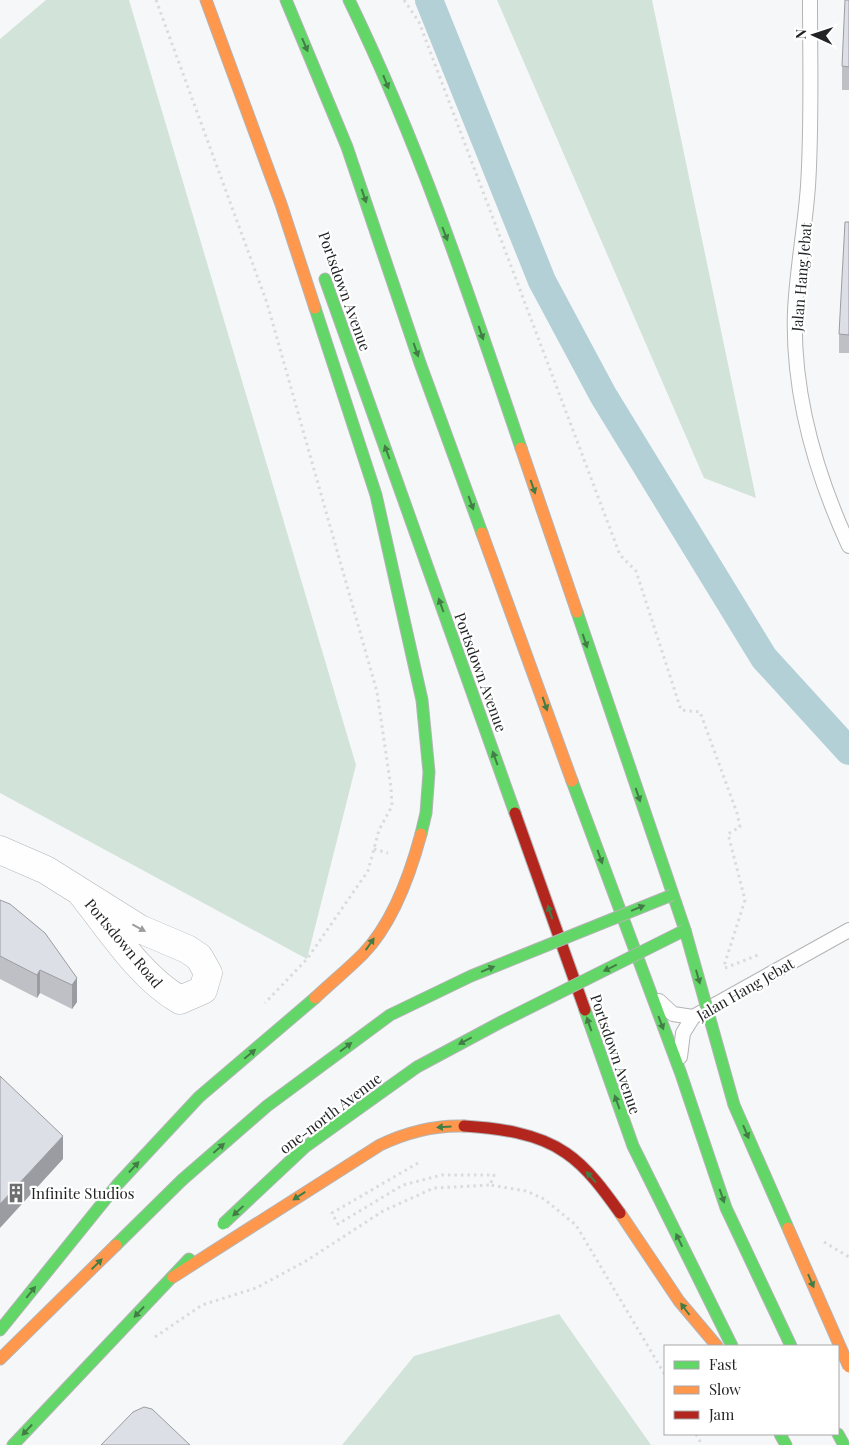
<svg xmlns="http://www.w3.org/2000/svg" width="849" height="1445" font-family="'Playfair Display',serif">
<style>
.green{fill:#d2e3da}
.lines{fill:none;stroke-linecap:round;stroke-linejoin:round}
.canal{stroke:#b4d0d7;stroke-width:28}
.lane-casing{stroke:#b3b4b5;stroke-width:16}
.street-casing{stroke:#b3b4b5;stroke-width:29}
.fast-casing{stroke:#b3b4b5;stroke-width:13}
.slow-casing{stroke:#b3b4b5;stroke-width:13}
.jam-casing{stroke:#b3b4b5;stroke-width:13}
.path{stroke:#dbdbdc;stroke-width:3;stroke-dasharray:2.5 4;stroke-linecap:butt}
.lane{stroke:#fefefe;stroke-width:14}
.street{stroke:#fefefe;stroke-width:28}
.fast{stroke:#63d668;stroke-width:11}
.slow{stroke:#ff974d;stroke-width:11}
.jam{stroke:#b3261e;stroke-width:11}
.fast-bridge-casing{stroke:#b3b4b5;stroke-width:13;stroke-linecap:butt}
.slow-bridge-casing{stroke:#b3b4b5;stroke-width:13;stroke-linecap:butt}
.fast-bridge{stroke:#63d668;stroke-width:11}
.slow-bridge{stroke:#ff974d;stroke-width:11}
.wall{fill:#bec0c6}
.shaded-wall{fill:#9b9ca1}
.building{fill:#dddfe6;stroke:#9b9ca1}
.oneway{fill:#437d46}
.oneway2{fill:#9b9c9c}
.labels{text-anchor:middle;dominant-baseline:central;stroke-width:4.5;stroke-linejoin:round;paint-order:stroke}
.street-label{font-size:15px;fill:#232425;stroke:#fff}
.poi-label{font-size:15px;fill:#232425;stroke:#fff;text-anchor:start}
</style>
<rect width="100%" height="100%" fill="#f6f7f9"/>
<path class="green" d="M46,0H129L356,765L307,959L0,793V39Z
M497,0H652L756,498L704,478Z
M559,1314L651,1445H342L414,1356Z"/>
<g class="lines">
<path class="canal" d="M429,0L542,281L603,395L764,658L849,751"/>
<defs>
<path id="lane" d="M810,0C810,62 812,124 808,186C805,228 797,269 795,311C792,392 815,472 849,546
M659,1001L673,1014L693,1017
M680,1057L683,1033L693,1017L849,930"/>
<path id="street" d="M0,850L46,870L140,929L187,949L199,957L208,973L203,990L180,1000C141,978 110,929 82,894"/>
<path id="fast" d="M286,0L347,147L420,363L482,533
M349,0C419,144 470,297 521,448
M325,279L515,813
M315,308L376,495L422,700L429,772L426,813L421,834
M577,612L685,930
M572,781L681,1074L726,1208L791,1346
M585,1010L633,1146L732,1346
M116,1245L182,1180
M0,1330L117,1185L199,1097L315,998
M780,1434L786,1445
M838,1434L844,1445
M13,1445L189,1259"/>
<path id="slow" d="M206,0L281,204L315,308
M521,448L577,612
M482,533L572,781
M315,998C331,983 348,969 363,954C393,923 410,875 421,834
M620,1213L679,1301L717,1346
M173,1277L380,1145C407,1132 434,1125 464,1126
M0,1359L116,1245"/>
<path id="jam" d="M515,813L585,1010
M464,1126C497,1128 538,1133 566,1153C588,1168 605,1192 620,1213"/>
</defs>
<use href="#lane" class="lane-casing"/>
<use href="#street" class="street-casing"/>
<use href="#fast" class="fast-casing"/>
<use href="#slow" class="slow-casing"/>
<use href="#jam" class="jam-casing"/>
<path class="path" d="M156,0L267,303L377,692L391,788L392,806L379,830L368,871L307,959L265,1003
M404,0L419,22L620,555L636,571L681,710L700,712L737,813L740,827L728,834L745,900L724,966
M374,849L388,853
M725,968L758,955
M418,1163L332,1213L338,1224L403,1185L442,1175H494L490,1185L526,1191L544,1199L576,1225L665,1375
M824,1242L849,1257
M155,1337L202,1305L256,1288L306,1261L383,1211L434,1188L490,1185
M696,1434L702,1445"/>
<use href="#lane" class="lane"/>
<use href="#street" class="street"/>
<use href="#fast" class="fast"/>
<use href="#slow" class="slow"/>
<use href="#jam" class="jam"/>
<defs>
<path id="fast-bridge" d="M685,930L734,1105L788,1228
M182,1180L267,1106L390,1015L471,976L672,895
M223,1224L305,1147L417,1067L501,1022L685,930"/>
<path id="slow-bridge" d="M788,1228L849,1367"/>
</defs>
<use href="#fast-bridge" class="fast-bridge-casing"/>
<use href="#slow-bridge" class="slow-bridge-casing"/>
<use href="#fast-bridge" class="fast-bridge"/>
<use href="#slow-bridge" class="slow-bridge"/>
</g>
<path class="wall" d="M849,0V90H842V66Z
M849,222V353H839V334Z
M0,900L77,978V1002L72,1009L40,993L37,998L0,979Z"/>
<path class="shaded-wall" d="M40,970V993L37,998V975Z
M77,978V1002L72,1009V985Z
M63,1136V1159L0,1228V1204Z"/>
<path class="building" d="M845,0H849V67L842,66Z
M845,222H849V335L839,334Z
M0,900L10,904L45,933L77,978L72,985L40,970L37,975L0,956Z
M0,1076L63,1136L0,1204Z
M144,1407L152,1409L190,1445H101L133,1412Z"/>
<defs><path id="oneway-solid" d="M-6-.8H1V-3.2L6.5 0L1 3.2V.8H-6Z" transform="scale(1.25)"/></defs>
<g class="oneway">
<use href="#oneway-solid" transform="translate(305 45) rotate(67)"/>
<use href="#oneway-solid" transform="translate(386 82) rotate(68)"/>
<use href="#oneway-solid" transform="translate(364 196) rotate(71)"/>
<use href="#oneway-solid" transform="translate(445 234) rotate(69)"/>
<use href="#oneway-solid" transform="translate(481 333) rotate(71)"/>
<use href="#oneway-solid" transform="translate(416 350) rotate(71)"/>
<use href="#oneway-solid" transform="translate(387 452) rotate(-110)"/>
<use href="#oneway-solid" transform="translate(533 487) rotate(71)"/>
<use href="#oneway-solid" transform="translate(471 503) rotate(70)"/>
<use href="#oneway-solid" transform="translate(441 605) rotate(-110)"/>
<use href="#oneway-solid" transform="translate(585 641) rotate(71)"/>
<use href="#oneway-solid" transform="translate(545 704) rotate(71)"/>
<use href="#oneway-solid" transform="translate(495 758) rotate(-110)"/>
<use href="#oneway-solid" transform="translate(638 795) rotate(71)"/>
<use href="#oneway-solid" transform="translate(600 857) rotate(70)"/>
<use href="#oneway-solid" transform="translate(638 908) rotate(-22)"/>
<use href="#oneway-solid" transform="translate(550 912) rotate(-109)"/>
<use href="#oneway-solid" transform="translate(370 944) rotate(-55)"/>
<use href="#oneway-solid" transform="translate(610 968) rotate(154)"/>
<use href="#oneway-solid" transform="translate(488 969) rotate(-22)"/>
<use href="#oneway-solid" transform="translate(698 977) rotate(74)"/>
<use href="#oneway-solid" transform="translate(661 1023) rotate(69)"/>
<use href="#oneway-solid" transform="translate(589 1024) rotate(-109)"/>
<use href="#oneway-solid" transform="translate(465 1041) rotate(152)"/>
<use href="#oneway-solid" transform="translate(346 1047) rotate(-37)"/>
<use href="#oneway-solid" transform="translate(250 1054) rotate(-40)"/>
<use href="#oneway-solid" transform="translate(617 1102) rotate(-110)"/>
<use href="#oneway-solid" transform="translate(444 1127) rotate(176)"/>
<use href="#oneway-solid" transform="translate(746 1132) rotate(67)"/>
<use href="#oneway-solid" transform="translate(219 1148) rotate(-41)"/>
<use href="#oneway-solid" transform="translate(134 1167) rotate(-47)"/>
<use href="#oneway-solid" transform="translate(591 1177) rotate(-132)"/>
<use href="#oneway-solid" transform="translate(299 1196) rotate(147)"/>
<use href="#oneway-solid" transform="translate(722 1196) rotate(71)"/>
<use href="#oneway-solid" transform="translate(238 1211) rotate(137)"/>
<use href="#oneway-solid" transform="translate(679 1240) rotate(-116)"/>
<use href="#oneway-solid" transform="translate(97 1264) rotate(-44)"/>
<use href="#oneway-solid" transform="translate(811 1281) rotate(67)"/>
<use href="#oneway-solid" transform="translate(31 1292) rotate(-51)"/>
<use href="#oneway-solid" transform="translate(685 1309) rotate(-127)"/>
<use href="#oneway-solid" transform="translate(139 1312) rotate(133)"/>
<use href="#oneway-solid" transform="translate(27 1430) rotate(133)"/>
</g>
<use class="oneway2" href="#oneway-solid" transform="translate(139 928) rotate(28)"/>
<defs>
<symbol id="building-bare" viewBox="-9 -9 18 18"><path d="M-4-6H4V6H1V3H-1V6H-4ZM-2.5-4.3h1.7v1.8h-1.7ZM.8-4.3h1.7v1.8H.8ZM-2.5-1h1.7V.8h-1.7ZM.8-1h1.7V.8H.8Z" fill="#6d6e6f" stroke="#fff" stroke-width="2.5" paint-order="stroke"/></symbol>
</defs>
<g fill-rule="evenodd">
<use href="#building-bare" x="2" y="1179" width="28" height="28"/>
</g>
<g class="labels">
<g class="street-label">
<text transform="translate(801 277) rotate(-85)">Jalan Hang Jebat</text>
<text transform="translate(345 291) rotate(70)">Portsdown Avenue</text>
<text transform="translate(481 672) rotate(70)">Portsdown Avenue</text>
<text transform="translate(124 943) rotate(50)">Portsdown Road</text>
<text transform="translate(745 989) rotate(-30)">Jalan Hang Jebat</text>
<text transform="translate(616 1054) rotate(71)">Portsdown Avenue</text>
<text transform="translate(330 1113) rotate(-37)">one-north Avenue</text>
</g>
<g class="poi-label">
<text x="31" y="1193">Infinite Studios</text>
</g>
</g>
<rect x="664" y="1345" width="175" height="90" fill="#ffffff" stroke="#a7a7a8"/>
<rect x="674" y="1361" width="25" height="8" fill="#63d668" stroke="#a7a7a8"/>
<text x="709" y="1370" font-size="15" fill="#232425">Fast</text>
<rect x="674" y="1386" width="25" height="8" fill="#ff974d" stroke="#a7a7a8"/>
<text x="709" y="1395" font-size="15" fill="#232425">Slow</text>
<rect x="674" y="1411" width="25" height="8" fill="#b3261e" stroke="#a7a7a8"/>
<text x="709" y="1420" font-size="15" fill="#232425">Jam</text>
<g transform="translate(814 35) rotate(273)" stroke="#ffffff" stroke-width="4" paint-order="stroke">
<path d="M0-4L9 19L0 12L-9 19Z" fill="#232425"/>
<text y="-8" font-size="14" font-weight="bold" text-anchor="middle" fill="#232425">N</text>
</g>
</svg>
